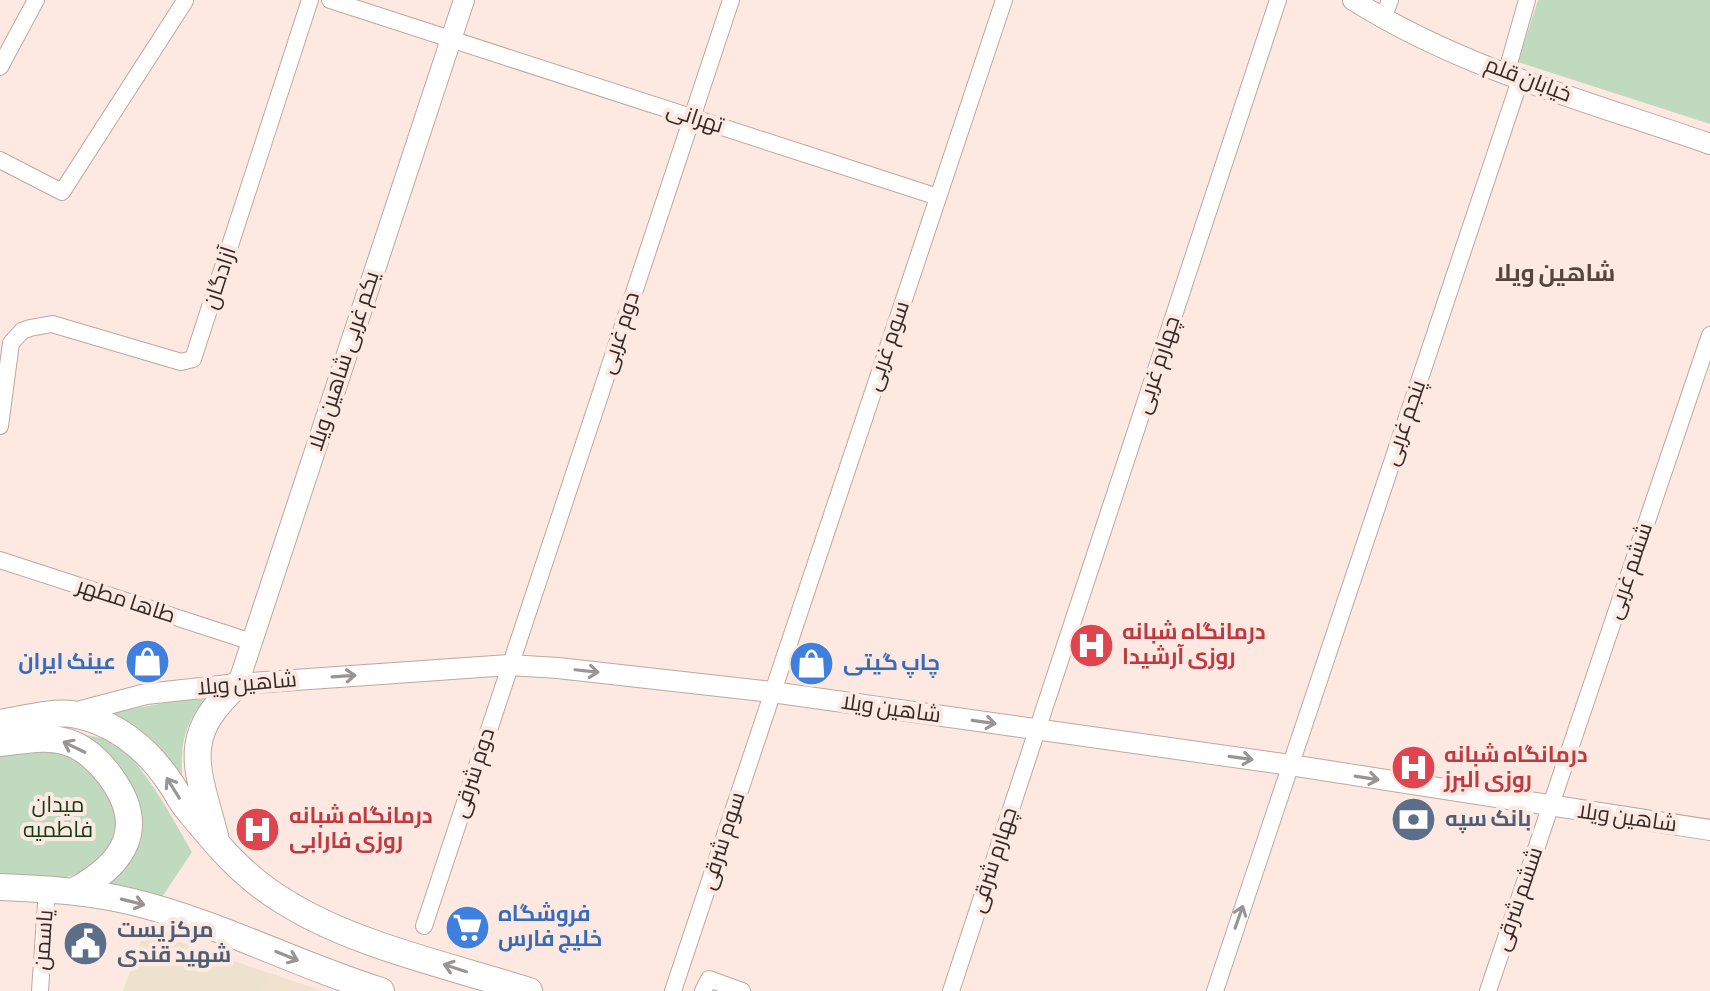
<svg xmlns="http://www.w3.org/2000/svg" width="1710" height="991" font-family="'Sofia Sans Condensed',Cairo,sans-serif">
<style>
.commercial{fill:#ede2cd}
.industrial{fill:#f1e1cf}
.green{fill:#c0dabf}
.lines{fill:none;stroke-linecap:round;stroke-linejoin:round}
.minor-casing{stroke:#bba8a1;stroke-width:18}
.tertiary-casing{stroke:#bba8a1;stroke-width:22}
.primary-casing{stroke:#bba8a1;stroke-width:28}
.minor{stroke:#fff;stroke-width:16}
.tertiary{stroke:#fff;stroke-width:20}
.primary{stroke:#fff;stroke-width:26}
.oneway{stroke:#999594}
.labels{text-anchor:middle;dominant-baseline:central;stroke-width:8;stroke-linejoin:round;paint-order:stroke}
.street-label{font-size:22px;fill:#332b28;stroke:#fde9e1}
.health-label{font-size:22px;font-weight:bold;fill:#be3a42;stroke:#fde9e1;text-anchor:start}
.shop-label{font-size:22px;font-weight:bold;fill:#366cbe;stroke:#fde9e1;text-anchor:start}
.park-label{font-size:22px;fill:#0f3c12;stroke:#fde9e1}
.service-label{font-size:22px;font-weight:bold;fill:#4e5e75;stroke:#fde9e1;text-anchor:start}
.neighbourhood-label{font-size:24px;font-weight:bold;fill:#55453f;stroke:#fde9e1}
</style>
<rect width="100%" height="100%" fill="#fde9e1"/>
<path class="commercial" d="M145,930L272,974L323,991H123Z"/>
<path class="industrial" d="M268,973L272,974L319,991H262Z"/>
<path class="green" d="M1538,0H1710V124L1518,62Z
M209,695C184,724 181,739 182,777C159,748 145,728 110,713Z
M77,733C88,736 105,737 114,743C142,760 175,823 192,852L162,897L104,886C122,873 130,860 136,839Z
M56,748L97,773L119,817L114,844L101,861L80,873L63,878L0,876V752Z"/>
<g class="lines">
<defs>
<path id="minor" d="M330,0L938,197
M1383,19L1390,0
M0,67L36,0
M1506,74L1527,0
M0,160L62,192L185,1
M0,426L11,343L22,331L30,328L52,324L181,362L193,359L310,0
M0,560L252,642
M424,926L731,0
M40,991L47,889
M673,991L1004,0
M703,991L709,979L742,991
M951,991L1278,0
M1215,991L1520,80
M1488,991L1710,335"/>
<path id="tertiary" d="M1353,0C1462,69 1590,102 1710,144
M238,684L464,0
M70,714L146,694L238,684L509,665L558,668L772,692L1290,765L1710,830"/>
<path id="primary" d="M0,723C20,720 53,711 72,714C113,721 146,747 169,781C175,789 179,798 185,806C215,843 244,878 285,902C353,945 451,966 529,991
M0,743C22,741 46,735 67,742C84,747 100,762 110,776C148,827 125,863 76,890
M215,836C197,767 179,737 238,684
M0,887C45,889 89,891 133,902C219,923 297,965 381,991"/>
</defs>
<use href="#minor" class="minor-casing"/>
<use href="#tertiary" class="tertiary-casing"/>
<use href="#primary" class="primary-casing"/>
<use href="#minor" class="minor"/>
<use href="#tertiary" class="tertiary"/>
<use href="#primary" class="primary"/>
</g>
<defs><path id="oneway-shaft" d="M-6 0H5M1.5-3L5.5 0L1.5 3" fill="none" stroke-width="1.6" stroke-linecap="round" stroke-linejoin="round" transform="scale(2)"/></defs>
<g class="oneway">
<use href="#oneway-shaft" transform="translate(587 671) rotate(6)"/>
<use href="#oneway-shaft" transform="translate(344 676) rotate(-4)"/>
<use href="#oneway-shaft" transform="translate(984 722) rotate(8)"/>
<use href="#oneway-shaft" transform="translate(74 747) rotate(-154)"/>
<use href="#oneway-shaft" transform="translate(1241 758) rotate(8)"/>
<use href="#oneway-shaft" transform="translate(1367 778) rotate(9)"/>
<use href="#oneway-shaft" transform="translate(173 788) rotate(-122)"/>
<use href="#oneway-shaft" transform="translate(133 902) rotate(14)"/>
<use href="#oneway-shaft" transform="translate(1239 917) rotate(-71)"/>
<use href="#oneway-shaft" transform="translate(287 956) rotate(22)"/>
<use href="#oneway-shaft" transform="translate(455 968) rotate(-162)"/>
</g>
<defs>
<symbol id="hospital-disc" viewBox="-11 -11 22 22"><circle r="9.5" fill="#e0444e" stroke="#fde9e1"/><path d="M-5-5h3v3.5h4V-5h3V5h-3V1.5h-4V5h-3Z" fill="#fff"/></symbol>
<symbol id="shop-disc" viewBox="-11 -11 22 22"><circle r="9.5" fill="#3f7fe0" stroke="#fde9e1"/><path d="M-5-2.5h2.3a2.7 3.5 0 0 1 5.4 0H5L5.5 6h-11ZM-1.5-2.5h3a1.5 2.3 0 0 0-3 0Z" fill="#fff"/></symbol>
<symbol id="bank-disc" viewBox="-11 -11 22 22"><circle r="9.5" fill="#5c6f8a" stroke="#fde9e1"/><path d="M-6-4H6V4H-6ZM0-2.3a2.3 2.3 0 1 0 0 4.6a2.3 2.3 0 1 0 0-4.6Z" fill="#fff"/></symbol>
<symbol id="supermarket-disc" viewBox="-11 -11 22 22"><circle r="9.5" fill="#3f7fe0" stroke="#fde9e1"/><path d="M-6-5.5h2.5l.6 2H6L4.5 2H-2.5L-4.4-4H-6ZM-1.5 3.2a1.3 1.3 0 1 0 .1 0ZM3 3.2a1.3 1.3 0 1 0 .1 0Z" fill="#fff"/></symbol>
<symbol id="civic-disc" viewBox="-11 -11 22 22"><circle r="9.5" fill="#5c6f8a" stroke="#fde9e1"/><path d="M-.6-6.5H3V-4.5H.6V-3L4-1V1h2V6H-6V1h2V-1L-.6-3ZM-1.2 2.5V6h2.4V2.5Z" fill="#fff"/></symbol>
</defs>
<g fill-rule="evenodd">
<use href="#hospital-disc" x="1066" y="620" width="51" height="51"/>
<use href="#shop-disc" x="122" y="636" width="51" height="51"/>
<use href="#shop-disc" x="786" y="638" width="51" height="51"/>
<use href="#hospital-disc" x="1388" y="742" width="51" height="51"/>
<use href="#bank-disc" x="1388" y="794" width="51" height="51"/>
<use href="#hospital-disc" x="232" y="804" width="51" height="51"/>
<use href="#supermarket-disc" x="442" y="902" width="51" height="51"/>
<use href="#civic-disc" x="60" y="918" width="51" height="51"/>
</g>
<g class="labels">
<g class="street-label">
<text transform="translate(1528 80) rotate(21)">خیابان قلم</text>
<text transform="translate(695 118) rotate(18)">تهرانی</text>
<text transform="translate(220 278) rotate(-72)">آزادگان</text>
<text transform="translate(620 333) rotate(-72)">دوم غربی</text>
<text transform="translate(888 346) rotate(-71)">سوم غربی</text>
<text transform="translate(344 361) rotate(-72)">یکم غربی شاهین ویلا</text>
<text transform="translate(1158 365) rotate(-72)">چهارم غربی</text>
<text transform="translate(1405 423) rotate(-71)">پنجم غربی</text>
<text transform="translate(1630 571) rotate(-71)">ششم غربی</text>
<text transform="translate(126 601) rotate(18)">طاها مطهر</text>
<text transform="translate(247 684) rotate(-5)">شاهین ویلا</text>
<text transform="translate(891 709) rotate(8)">شاهین ویلا</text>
<text transform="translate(474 773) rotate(-72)">دوم شرقی</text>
<text transform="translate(1627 818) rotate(8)">شاهین ویلا</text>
<text transform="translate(723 841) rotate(-72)">سوم شرقی</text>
<text transform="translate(994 860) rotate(-72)">چهارم شرقی</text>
<text transform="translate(1519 899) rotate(-71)">ششم شرقی</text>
<text transform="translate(44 940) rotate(-86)">یاسمن</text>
</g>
<g class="health-label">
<text x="1122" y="632">درمانگاه شبانه<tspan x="1122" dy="25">روزی آرشیدا</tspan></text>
<text x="1444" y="755">درمانگاه شبانه<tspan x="1444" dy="25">روزی البرز</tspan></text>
<text x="289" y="816">درمانگاه شبانه<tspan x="289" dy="25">روزی فارابی</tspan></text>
</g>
<g class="shop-label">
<text x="116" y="662" text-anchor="end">عینک ایران</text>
<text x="843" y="663">چاپ گیتی</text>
<text x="498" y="914">فروشگاه<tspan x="498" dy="25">خلیج فارس</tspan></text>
</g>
<g class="park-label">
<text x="58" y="805">میدان<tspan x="58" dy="25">فاطمیه</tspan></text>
</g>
<g class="service-label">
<text x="1445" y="819">بانک سپه</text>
<text x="117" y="930">مرکز پست<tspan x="117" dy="25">شهید قندی</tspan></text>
</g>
<g class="neighbourhood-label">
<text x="1555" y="273">شاهین ویلا</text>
</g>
</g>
</svg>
